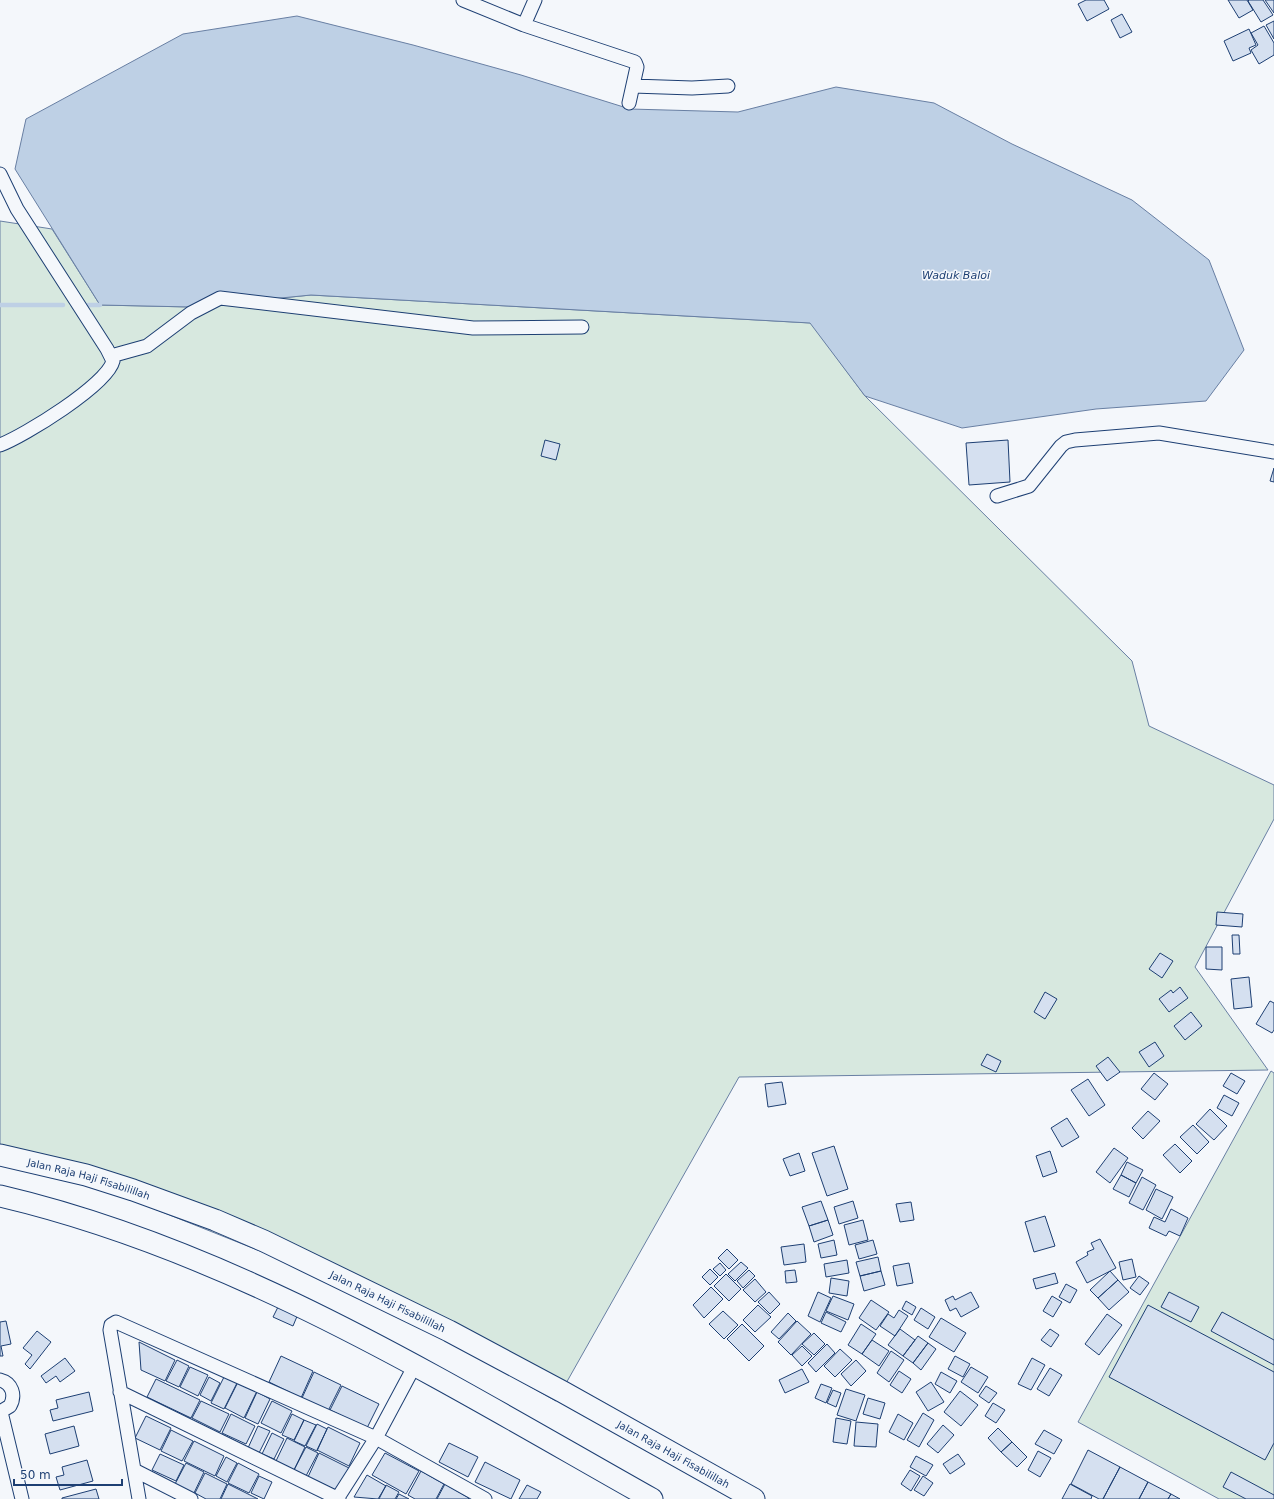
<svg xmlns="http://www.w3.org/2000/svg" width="1274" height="1499" font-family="'DejaVu Sans',sans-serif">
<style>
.green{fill:#d7e8df;stroke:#687fa3}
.water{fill:#bed0e5;stroke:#687fa3}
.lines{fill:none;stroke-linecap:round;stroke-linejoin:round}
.stream{stroke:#bed0e5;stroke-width:4.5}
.building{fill:#d5e0f0;stroke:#1d3f73}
.street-casing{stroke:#1d3f73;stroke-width:15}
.primary-casing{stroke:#1d3f73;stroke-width:23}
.street{stroke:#f4f7fb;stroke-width:13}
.primary{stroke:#f4f7fb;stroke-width:21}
.labels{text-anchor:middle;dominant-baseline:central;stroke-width:3;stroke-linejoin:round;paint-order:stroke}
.street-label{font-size:10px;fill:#1d3f73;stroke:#f4f7fb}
.water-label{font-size:11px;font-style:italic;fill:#1d3f73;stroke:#f4f7fb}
</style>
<rect width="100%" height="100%" fill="#f4f7fb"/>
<path class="green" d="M0,221L52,229L100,305L191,307L311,295L811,323L865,396L1132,661L1149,726L1274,785V819L1195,967L1268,1070L739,1077L556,1401L442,1337L280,1259L97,1186L0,1158Z
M1271,1071L1274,1073V1499H1219L1078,1422Z"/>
<path class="water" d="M297,16L413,45L521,75L630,109L738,112L836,87L934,103L1012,144L1132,200L1209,260L1244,350L1206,401L1096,409L962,428L865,396L810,323L311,295L191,307L100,305L15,169L26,119L183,34Z"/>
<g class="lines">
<path class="stream" d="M0,305H63
M88,305H100"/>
</g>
<path class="building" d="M1086,0H1104L1109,9L1087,21L1078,4Z
M1228,0H1247L1253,10L1239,18Z
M1249,0H1263L1273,15L1261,22L1248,1Z
M1265,0H1274V13Z
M1122,14L1132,32L1120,38L1111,20Z
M1274,21V39L1266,25Z
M1264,26L1274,43V55L1259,64L1251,50L1258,45L1251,33Z
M1249,29L1256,45L1249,48L1251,53L1233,61L1224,41Z
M545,440L560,444L556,460L541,456Z
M1008,440L1010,482L969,485L966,443Z
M1274,468V482L1270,481Z
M1217,912L1243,914L1242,927L1216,925Z
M1232,935H1239L1240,954H1233Z
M1206,947H1222V970L1206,969Z
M1160,953L1173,961L1162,978L1149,969Z
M1249,977L1252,1007L1234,1009L1231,979Z
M1180,987L1188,998L1169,1012L1159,999L1171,990L1173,993Z
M1045,992L1057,999L1045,1019L1034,1012Z
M1270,1001L1274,1003V1030L1272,1033L1256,1024Z
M1191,1012L1202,1026L1185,1040L1174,1026Z
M1155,1042L1164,1056L1149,1067L1139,1052Z
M987,1054L1001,1061L996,1072L981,1065Z
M1108,1057L1120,1072L1107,1081L1096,1066Z
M1154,1073L1168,1084L1155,1100L1141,1089Z
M1231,1073L1245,1081L1237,1094L1223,1086Z
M1088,1079L1105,1105L1089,1116L1071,1090Z
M782,1082L786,1104L768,1107L765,1084Z
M1224,1095L1239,1103L1232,1116L1217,1108Z
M1210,1109L1227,1126L1214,1140L1196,1124Z
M1148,1111L1160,1121L1143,1139L1132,1128Z
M1067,1118L1079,1137L1062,1147L1051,1128Z
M1193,1125L1209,1142L1197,1154L1180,1137Z
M1175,1144L1192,1161L1180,1173L1163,1155Z
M834,1146L848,1189L827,1196L812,1153Z
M1114,1148L1128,1158L1110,1183L1096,1172Z
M1050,1151L1057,1172L1043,1177L1036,1156Z
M799,1153L805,1171L790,1176L783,1159Z
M1127,1162L1143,1170L1136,1183L1121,1175Z
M1121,1175L1136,1183L1129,1197L1113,1189Z
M1142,1177L1156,1185L1143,1210L1129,1203Z
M1156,1189L1173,1197L1162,1219L1146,1210Z
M821,1201L828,1220L809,1226L802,1207Z
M853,1201L858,1218L839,1224L834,1207Z
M911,1202L914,1220L900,1222L896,1204Z
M1171,1209L1188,1218L1180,1236L1169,1231L1166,1236L1149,1228L1154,1217L1165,1222Z
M1045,1216L1055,1246L1034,1252L1025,1222Z
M828,1220L833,1235L814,1242L809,1226Z
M863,1220L868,1240L849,1245L844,1225Z
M1100,1239L1116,1268L1087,1283L1076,1262L1088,1255L1087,1252L1094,1249L1091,1243Z
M834,1240L837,1255L821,1258L818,1244Z
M873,1240L877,1254L859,1259L855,1245Z
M804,1244L806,1262L784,1265L781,1247Z
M727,1249L738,1260L729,1269L718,1258Z
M878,1257L881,1271L860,1276L856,1262Z
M1132,1259L1136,1277L1123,1280L1119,1262Z
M847,1260L849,1273L826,1277L824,1264Z
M741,1262L748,1268L735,1281L728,1274Z
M720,1263L726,1270L720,1276L713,1269Z
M909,1263L913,1283L897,1286L893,1266Z
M710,1269L718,1277L710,1285L702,1277Z
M749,1270L755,1276L743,1288L737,1281Z
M795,1270L797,1282L786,1283L785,1271Z
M881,1271L885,1285L864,1291L860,1276Z
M1110,1271L1118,1280L1098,1298L1090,1290Z
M1055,1273L1058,1283L1036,1289L1033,1279Z
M726,1274L741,1289L729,1301L714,1286Z
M1139,1276L1149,1283L1140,1295L1130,1288Z
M831,1278L849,1281L847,1296L829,1293Z
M755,1279L766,1292L755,1302L743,1290Z
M1118,1280L1129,1292L1109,1310L1098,1298Z
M1066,1284L1077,1290L1070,1303L1059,1297Z
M711,1287L723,1299L704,1318L693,1305Z
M769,1292L780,1304L770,1314L758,1302Z
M818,1292L831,1298L820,1322L808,1316Z
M971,1292L979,1307L961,1317L956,1308L950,1311L945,1300L953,1296L955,1300Z
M1169,1292L1199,1307L1191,1322L1161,1307Z
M833,1296L854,1304L848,1320L826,1311Z
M1052,1296L1062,1302L1053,1317L1043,1311Z
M871,1300L889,1312L876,1330L859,1318Z
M906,1301L916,1307L912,1315L902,1309Z
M279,1305L298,1314L293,1326L273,1317Z
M758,1305L771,1317L755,1332L743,1320Z
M1148,1305L1274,1372V1443L1265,1460L1109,1377Z
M921,1308L935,1317L928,1329L914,1320Z
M899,1310L908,1316L895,1336L880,1326L888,1314L894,1318Z
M723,1311L738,1325L724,1339L709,1324Z
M826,1312L846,1322L841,1332L821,1323Z
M1222,1312L1274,1340V1365L1211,1331Z
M788,1313L796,1321L779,1339L771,1332Z
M1107,1314L1122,1325L1099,1355L1085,1344Z
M941,1318L966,1333L954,1352L929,1337Z
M6,1321L11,1344L1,1346L3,1356H0V1322Z
M797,1321L811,1334L791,1355L778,1342Z
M742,1324L764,1346L749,1361L727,1339Z
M861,1324L876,1334L862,1354L848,1345Z
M900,1329L915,1340L903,1356L888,1345Z
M1050,1329L1059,1335L1051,1347L1041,1340Z
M37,1331L51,1342L30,1369L25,1364L32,1355L23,1348Z
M814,1333L825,1344L814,1355L802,1344Z
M918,1336L928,1343L913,1363L903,1356Z
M872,1340L889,1351L879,1366L862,1354Z
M139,1342L175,1360L165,1381L141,1370Z
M928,1343L936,1349L921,1370L913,1363Z
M827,1344L835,1353L816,1372L808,1363Z
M802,1346L812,1356L802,1366L792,1355Z
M840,1349L852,1360L835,1377L824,1366Z
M891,1351L904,1360L889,1382L877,1373Z
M281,1356L313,1371L301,1398L269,1382Z
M955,1356L970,1364L963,1377L948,1369Z
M65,1358L75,1371L60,1382L56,1376L46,1383L41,1376Z
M1032,1358L1045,1365L1031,1390L1018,1384Z
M177,1360L189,1366L179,1387L166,1381Z
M856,1360L866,1371L851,1386L841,1374Z
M190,1367L208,1375L198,1396L180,1387Z
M971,1367L988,1377L978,1393L961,1382Z
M1050,1368L1062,1375L1049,1396L1037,1389Z
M802,1369L809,1382L785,1393L779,1380Z
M899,1371L911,1379L902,1393L890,1385Z
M314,1372L341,1385L328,1411L302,1398Z
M941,1372L957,1381L950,1393L935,1384Z
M209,1377L220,1383L211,1401L200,1395Z
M224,1377L237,1383L224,1409L211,1403Z
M156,1379L200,1400L191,1418L147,1397Z
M238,1382L257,1391L244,1418L225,1408Z
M931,1382L944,1402L928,1411L916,1392Z
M821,1384L832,1388L826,1403L815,1398Z
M342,1386L379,1404L367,1428L330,1410Z
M986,1386L997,1393L989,1403L979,1396Z
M846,1389L865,1395L856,1421L837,1415Z
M833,1390L841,1393L836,1407L827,1403Z
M960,1391L978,1405L961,1426L944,1412Z
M89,1392L93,1411L53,1421L50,1410L58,1408L56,1400Z
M257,1392L270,1399L258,1424L245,1418Z
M868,1398L885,1403L880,1419L863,1414Z
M201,1401L229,1414L220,1432L192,1418Z
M272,1401L292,1411L281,1433L261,1423Z
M993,1403L1005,1410L996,1423L985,1416Z
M923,1413L934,1420L919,1447L907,1440Z
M231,1414L255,1426L246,1444L222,1433Z
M292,1414L304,1420L294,1440L282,1435Z
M898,1414L913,1423L904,1440L889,1432Z
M146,1416L171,1428L160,1450L135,1438Z
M836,1418L851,1421L847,1444L833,1442Z
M304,1420L316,1425L305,1446L294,1441Z
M856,1422L878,1424L876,1447L854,1446Z
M317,1424L327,1429L317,1451L306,1446Z
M943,1425L954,1435L938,1453L927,1444Z
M74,1426L79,1446L50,1454L45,1434Z
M258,1426L270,1431L259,1453L248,1448Z
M328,1427L360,1443L349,1466L317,1450Z
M998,1428L1012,1442L1001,1452L988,1438Z
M171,1430L193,1441L182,1461L161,1451Z
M1044,1430L1062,1440L1054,1454L1035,1444Z
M272,1433L284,1439L274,1459L262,1454Z
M287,1438L305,1447L294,1470L276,1461Z
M194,1441L224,1456L215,1476L184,1461Z
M1012,1442L1027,1457L1017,1467L1001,1452Z
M449,1443L478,1457L468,1477L439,1462Z
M306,1447L318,1453L306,1476L294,1470Z
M1088,1450L1120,1467L1103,1499H1099L1071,1484Z
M1038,1451L1051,1458L1040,1477L1028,1470Z
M319,1453L349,1468L338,1491L308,1477Z
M385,1453L419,1471L406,1494L372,1475Z
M160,1454L184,1465L176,1481L152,1470Z
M958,1454L965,1464L950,1474L943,1464Z
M916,1456L933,1465L926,1476L910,1467Z
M226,1457L237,1463L227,1482L216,1476Z
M87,1460L93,1481L60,1490L56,1477L64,1475L62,1467Z
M485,1462L520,1480L511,1499L475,1482Z
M186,1463L204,1472L193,1495L174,1486Z
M238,1463L259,1474L249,1493L228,1483Z
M1120,1467L1148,1482L1139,1499H1103Z
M910,1470L920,1476L911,1491L901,1484Z
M421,1471L444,1484L436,1499H415L408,1495Z
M1231,1472L1274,1495V1499H1246L1223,1487Z
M205,1473L227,1484L220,1499H206L195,1493Z
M367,1475L386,1486L378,1499L354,1497Z
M259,1476L272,1482L264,1499L251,1493Z
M923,1476L933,1483L924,1496L914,1490Z
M1148,1482L1171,1494L1168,1499H1139Z
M228,1484L258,1499H221Z
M445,1484L469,1498L468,1499H437Z
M1070,1484L1092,1496L1091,1499H1062Z
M386,1485L399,1492L395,1499H379Z
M527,1485L541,1492L537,1499H519Z
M96,1489L99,1499H62V1498Z
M399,1494L409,1499H396Z
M1171,1494L1180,1499H1168Z"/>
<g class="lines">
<defs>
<path id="street" d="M463,0L524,25L635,62L637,67L629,103
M524,25L535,0
M633,86L692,88L728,86
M0,174L17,209L107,349L113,361C107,385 24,436 0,445
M111,356L147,346L191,313L220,298L473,328L582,327
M997,496L1029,486L1061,446L1066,442L1075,440L1159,433L1274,452
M0,1380C12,1383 16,1395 10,1406L0,1412
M120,1392L339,1499
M1,1412L22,1499
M134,1470L191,1499
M139,1499L110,1330L111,1325L116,1322L376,1438L485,1499
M337,1499L376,1438L415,1365"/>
<g id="primary">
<path id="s1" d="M0,1155L86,1175L133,1190L215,1220L264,1241L449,1331L563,1392L754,1499"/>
<path d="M0,1196C235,1251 444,1382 652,1499"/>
</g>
</defs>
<use href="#street" class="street-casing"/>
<use href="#primary" class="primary-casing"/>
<use href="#street" class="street"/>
<use href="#primary" class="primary"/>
</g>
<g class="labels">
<g class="street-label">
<text stroke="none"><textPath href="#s1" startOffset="92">Jalan Raja Haji Fisabilillah</textPath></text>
<text stroke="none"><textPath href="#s1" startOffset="416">Jalan Raja Haji Fisabilillah</textPath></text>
<text stroke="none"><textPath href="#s1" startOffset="740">Jalan Raja Haji Fisabilillah</textPath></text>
</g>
<g class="water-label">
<text x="956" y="275">Waduk Baloi</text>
</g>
</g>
<path d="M14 1479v6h108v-6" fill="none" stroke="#1d3f73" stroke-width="2"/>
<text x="20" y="1479" font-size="12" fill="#1d3f73" stroke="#f4f7fb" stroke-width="3" paint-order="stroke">50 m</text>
</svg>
